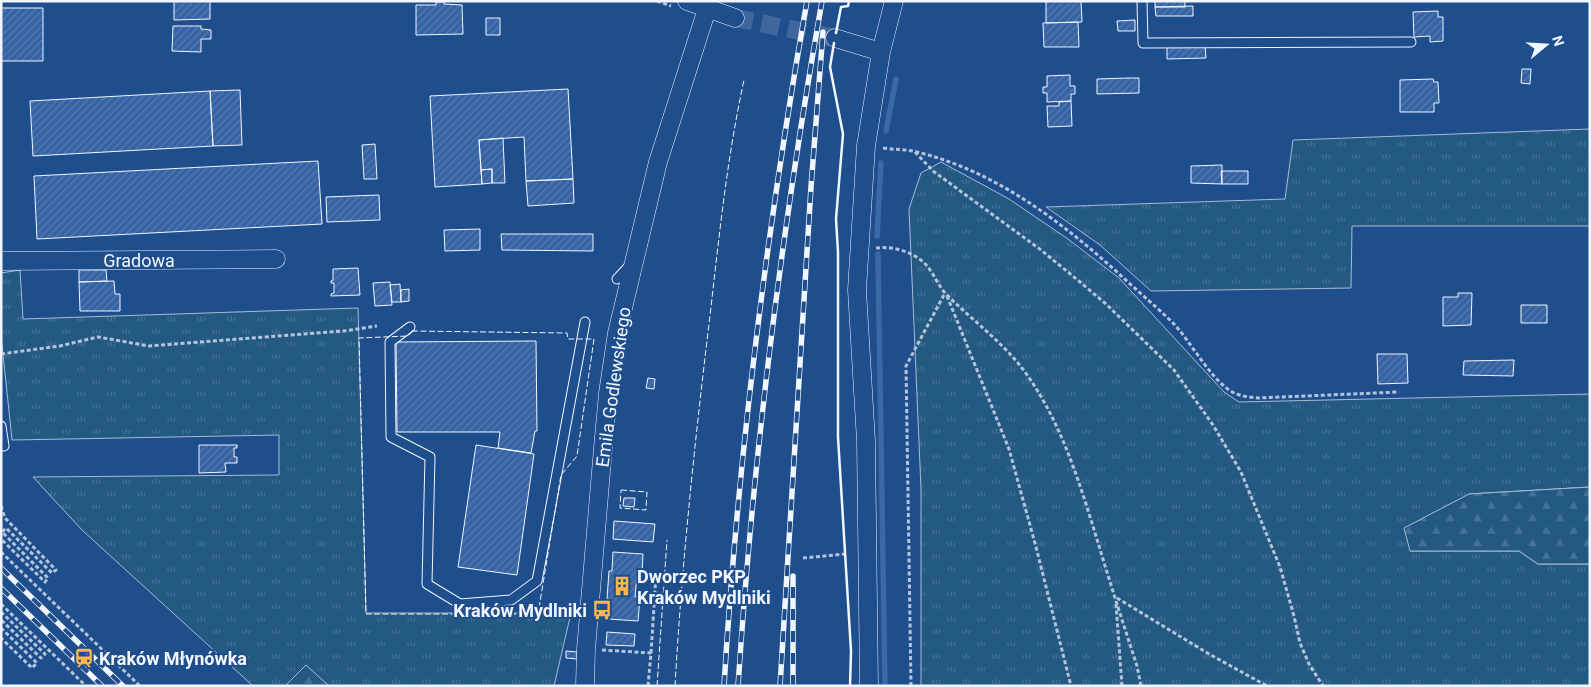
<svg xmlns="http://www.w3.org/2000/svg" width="1591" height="687" font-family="Roboto,sans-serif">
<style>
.grass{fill:url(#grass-tufts);stroke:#a8bbd7}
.forest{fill:url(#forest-firs);stroke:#a8bbd7}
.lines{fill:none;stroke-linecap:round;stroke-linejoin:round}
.stream{stroke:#3b69a3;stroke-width:5.5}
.building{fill:url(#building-hatch);stroke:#f2f6ff}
.minor-tunnel{stroke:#3f679d;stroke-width:18;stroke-dasharray:18 9;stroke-linecap:butt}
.service-casing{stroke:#f2f6ff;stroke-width:11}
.minor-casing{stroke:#f2f6ff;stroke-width:19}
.path{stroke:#b3c4dc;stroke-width:3;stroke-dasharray:4 2.5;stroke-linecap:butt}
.service{stroke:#1f4e8c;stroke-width:9}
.minor{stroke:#1f4e8c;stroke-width:18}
.rail-casing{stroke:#f2f6ff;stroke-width:5.5}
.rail{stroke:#1f4e8c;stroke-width:4;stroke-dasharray:11;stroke-linecap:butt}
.fence{stroke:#f2f6ff;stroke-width:1;stroke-dasharray:6 2.5;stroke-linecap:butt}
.wall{stroke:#f2f6ff;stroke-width:2.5}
.labels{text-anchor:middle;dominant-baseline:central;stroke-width:4;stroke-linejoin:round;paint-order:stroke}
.street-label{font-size:18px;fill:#f2f6ff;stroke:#1f4e8c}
.poi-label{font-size:18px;font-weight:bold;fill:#f2f6ff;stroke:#1f4e8c;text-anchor:start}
</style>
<defs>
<pattern id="grass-tufts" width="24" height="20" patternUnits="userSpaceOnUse" patternTransform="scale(1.25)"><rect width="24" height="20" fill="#245a82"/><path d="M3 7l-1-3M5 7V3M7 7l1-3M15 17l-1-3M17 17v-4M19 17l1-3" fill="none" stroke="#447295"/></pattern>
<pattern id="forest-firs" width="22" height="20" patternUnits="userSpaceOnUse" patternTransform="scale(1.25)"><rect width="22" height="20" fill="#245a82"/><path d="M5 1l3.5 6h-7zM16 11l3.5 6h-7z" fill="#447295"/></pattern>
<pattern id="building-hatch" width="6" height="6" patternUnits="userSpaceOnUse" patternTransform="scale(1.25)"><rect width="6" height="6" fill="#3563a3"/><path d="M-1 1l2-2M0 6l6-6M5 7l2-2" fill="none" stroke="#537ab1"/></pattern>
</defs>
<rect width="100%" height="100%" fill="#1f4e8c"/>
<path class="grass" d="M1590,129V226H1352L1351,288L1151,291L1100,245L1046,207L1285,199L1293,140Z
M941,162L1009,199L1068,239L1119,278L1224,392L1239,402L1590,394V487L1469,494L1410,551H1519L1538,564H1590V686H921V489L909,209L921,173Z
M20,270L23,319L358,308L366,613H571L554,686H329L306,666L285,686H253L82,530L33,477L279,475V435L12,440L1,335V273Z"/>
<path class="forest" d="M1590,487V564H1538L1519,551H1410L1404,528L1469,494Z
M306,665L329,686H285Z"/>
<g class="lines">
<path class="stream" d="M886,131L896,79
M877,236L881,163
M878,254L885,686"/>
</g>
<path class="building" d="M174,1H210V19L174,20Z
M1046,1H1081L1082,22L1046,23Z
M1155,1H1185V7H1155Z
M436,2H444V4L462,5L463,34L416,35V5H436Z
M1193,6V16H1156L1155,7Z
M1,8H43V61H1Z
M1438,11V17H1443V41L1430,42V36L1414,37L1413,12Z
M486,18H500V35H486Z
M1135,20V31H1118L1117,21Z
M1078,22L1079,47H1044L1043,23Z
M173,26H201V29L211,30V39H201V52L172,51Z
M1205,44L1206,58L1167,59V46Z
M1522,69H1531L1530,84L1521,83Z
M1070,75V86H1075V94H1071V101L1047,102V93H1043V87H1047V76Z
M1129,78H1139V93L1097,94V79Z
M1433,79L1434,82H1438L1439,103H1434V112H1400V80Z
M568,89L573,179L526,181L524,137L479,140L482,184L435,187L430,96Z
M240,90L242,145L213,146L210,91Z
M210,91L213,146L33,156L30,101Z
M1071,101L1072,126L1048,127L1047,106H1059V102Z
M503,138L505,183H492V169L481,170L479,140Z
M375,144L377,179H364L362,145Z
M318,161L322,224L37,239L34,176Z
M1222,165V184L1191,183V166Z
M492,169V183L482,184L481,170Z
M1221,171H1248V184H1222Z
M573,179L574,203L528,206L526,181Z
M379,195L380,220L327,222L326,197Z
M480,229V250L445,251L444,230Z
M501,234H593V251L502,250Z
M358,268L360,295L331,296V294L334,293V283H331V281L333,280V269Z
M79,270H106L107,281L79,282Z
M114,281L115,294H120V311H80L79,282Z
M390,282L392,305L375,306L373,283Z
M400,284L401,302H392L390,285Z
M409,289V301L401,302V290Z
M1458,293H1472L1471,325L1443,326V297H1458Z
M1521,305H1547V323H1521Z
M536,341L537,431H535L531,453L498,448L500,432H397L396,342Z
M1377,354H1407L1408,383L1378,384Z
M1514,360L1513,376L1463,375L1464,361Z
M648,378L655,379L654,389L646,388Z
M199,445H237V448H234V457H237V463H225L226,472L199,473Z
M476,445L534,454L517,575L458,567Z
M624,498H635L634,507L623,506Z
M614,521L655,524L653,542L613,539Z
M613,552L643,554L642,575H637L635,597H640L638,621L608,619L609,599H607L609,571H612Z
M607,632L635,634L634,646L606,645Z
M566,651L577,652V659L566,658Z"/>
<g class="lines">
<path class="minor-tunnel" d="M735,18L835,38"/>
<defs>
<path id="service" d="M1142,1L1143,43L1411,42
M617,279L630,265
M410,327L390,342L391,437L430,457L427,584L460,604L511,600L537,581L585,322
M1,426L4,446"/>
<path id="minor" d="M687,1L735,18
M835,38L881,52
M1,261L276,259
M585,686L586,649L603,448L608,393L617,333L658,162L707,9
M869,686L866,441L857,290L866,146L881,52L894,1"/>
</defs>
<use href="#service" class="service-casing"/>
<use href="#minor" class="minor-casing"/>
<path class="path" d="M657,1L671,6
M883,148C895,150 906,149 917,152C999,172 1067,226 1128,282C1143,296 1159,309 1173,323C1192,343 1207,374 1229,390C1238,396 1248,397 1258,398L1399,392
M915,152L933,171L1041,250L1080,282L1106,304L1174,370L1213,425L1241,472L1280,567L1294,616L1300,643L1309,664L1323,686
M876,248C892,246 910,251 922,261C933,270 937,285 947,295C970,318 997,338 1018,363C1060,415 1080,484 1099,546C1111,586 1124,626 1137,666L1141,686
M947,296L1009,449L1036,547L1071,686
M1,354L60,346L98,337L149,346L344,331L377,326
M1,506L5,518L56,570L52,573L6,528L2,532L48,578L45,582L1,539
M1,524V526
M1,552L140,686
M803,558L845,554
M1117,598L1209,654L1267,686
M1,604L86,686
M1116,604L1122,686
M1,612L45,654L41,658L1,620
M1,628L37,663L32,668L1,638
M602,650L651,653L648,686
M651,653L656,575
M911,686L906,366L945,293"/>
<use href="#service" class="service"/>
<use href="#minor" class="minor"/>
<defs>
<path id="rail" d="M1,568L123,686
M1,588L102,686
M724,686C738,456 767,228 807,1
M738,686C753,456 782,228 822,1
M780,686L811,187L823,32
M793,686V576"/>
</defs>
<use href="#rail" class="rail-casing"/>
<use href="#rail" class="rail"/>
<path class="fence" d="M412,331L567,333L568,339H594L577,456L561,475L538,614H366L359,338L408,336Z
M621,490L647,492L646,510L620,508Z
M657,686L667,540
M675,686C682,562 695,439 710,316C719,237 727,158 744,80"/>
<path class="wall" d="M836,33L841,7L848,6L849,1
M834,43L830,67L843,134L836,219L838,252V437L851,651L850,686"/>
</g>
<defs>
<symbol id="building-bare" viewBox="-9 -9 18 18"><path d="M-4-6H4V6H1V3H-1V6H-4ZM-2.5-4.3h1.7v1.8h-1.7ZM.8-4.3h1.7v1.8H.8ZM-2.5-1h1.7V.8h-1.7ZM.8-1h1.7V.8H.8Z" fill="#ffb74d" stroke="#1f4e8c" stroke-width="2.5" paint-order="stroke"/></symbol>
<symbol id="bus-bare" viewBox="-9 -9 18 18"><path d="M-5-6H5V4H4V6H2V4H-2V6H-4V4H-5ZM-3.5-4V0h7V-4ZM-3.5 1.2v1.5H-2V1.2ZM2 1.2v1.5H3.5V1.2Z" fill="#ffb74d" stroke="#1f4e8c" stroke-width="2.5" paint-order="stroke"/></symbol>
<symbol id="station-bare" viewBox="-9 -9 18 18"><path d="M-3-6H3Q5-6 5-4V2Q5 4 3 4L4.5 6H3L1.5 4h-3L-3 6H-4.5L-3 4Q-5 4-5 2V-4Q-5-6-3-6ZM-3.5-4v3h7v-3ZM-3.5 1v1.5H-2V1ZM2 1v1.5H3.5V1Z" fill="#ffb74d" stroke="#1f4e8c" stroke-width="2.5" paint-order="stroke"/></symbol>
</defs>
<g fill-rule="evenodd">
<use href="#building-bare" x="608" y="572" width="28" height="28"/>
<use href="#bus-bare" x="588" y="596" width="28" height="28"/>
<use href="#station-bare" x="70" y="644" width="28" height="28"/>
</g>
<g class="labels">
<g class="street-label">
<text x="139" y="260">Gradowa</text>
<text transform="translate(613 387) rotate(-82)">Emila Godlewskiego</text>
</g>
<g class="poi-label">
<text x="637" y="576">Dworzec PKP<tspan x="637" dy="21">Kraków Mydlniki</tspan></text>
<text x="587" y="610" text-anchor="end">Kraków Mydlniki</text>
<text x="99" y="658">Kraków Młynówka</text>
</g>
</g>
<rect width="1591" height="687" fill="none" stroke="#f2f6ff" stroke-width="5"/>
<g transform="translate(1546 45) rotate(72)" stroke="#1f4e8c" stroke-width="4" paint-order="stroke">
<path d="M0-4L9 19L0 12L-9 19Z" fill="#f2f6ff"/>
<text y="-8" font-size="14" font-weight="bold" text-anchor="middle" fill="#f2f6ff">N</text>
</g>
</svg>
